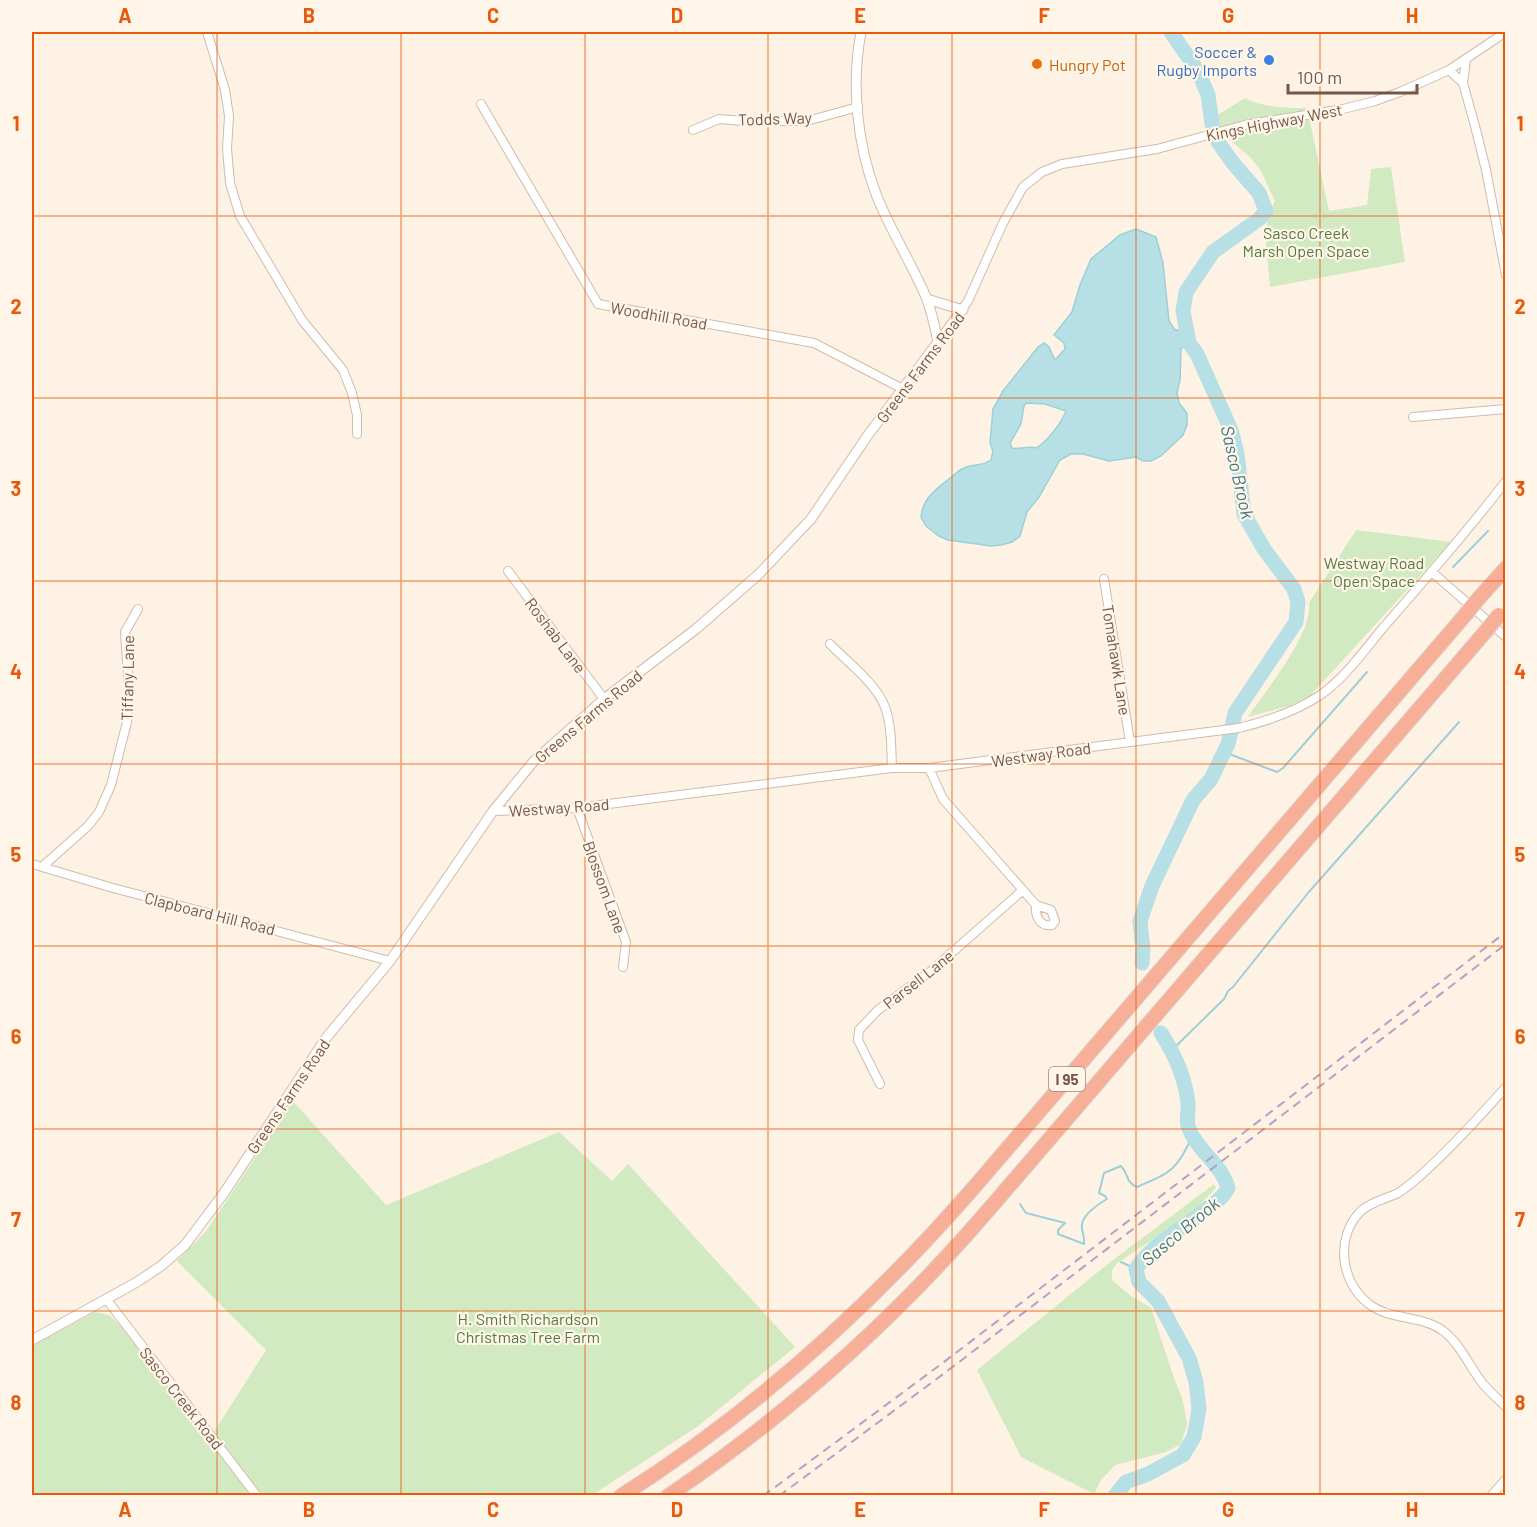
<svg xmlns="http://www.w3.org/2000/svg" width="1537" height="1527" font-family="Barlow,sans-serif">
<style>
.green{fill:#d2eac1}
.water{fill:#b7e0e6;stroke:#9dd0d8;stroke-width:1.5;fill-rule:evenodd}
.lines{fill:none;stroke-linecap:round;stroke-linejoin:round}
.stream{stroke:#9dd0d8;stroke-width:2}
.river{stroke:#b7e0e6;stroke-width:15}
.minor-casing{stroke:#d0bbac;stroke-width:10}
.tertiary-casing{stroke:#d0bbac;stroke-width:11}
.motorway-casing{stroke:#dbd3cf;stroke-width:16}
.minor{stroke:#fff;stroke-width:8}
.tertiary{stroke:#fff;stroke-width:9}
.motorway{stroke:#f8af98;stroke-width:14}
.rail{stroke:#b4a1c6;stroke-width:2;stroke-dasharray:9 6;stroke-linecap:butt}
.motorway-bridge-casing{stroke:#dbd3cf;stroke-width:16;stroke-linecap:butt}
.motorway-bridge{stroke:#f8af98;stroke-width:14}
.grid{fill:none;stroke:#e8590c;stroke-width:1.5;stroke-opacity:0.55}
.shop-dot{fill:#3f7fe0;stroke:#fff6e9;stroke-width:2}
.food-dot{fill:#e8710a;stroke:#fff6e9;stroke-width:2}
.labels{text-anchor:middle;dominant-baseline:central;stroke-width:4.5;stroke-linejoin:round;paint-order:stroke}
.shield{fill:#fff6e9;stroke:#9e8778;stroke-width:1.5}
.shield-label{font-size:15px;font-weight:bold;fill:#755748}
.shop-label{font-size:16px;fill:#366cbe;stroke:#fff6e9;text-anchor:end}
.food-label{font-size:16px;fill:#c56008;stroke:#fff6e9;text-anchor:start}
.street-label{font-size:16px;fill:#755748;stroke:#fff6e9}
.park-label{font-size:16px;fill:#537b40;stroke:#fff6e9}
.water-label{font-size:18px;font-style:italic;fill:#3f7882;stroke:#fff6e9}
.neatline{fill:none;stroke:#e8590c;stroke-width:2}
.grid-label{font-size:20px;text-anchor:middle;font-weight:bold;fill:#e8590c}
</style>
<rect width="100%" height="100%" fill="#fdf2e3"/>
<path class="green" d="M1245,98C1264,108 1286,108 1307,108L1329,211L1367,205L1371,169L1391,167L1405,262L1270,287L1266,244L1267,217L1275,201L1261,171L1250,157L1225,136L1216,116Z
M1356,530L1451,542L1310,696L1289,706L1248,717C1265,692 1313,633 1309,603Z
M293,1101L386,1205L559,1132L612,1181L628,1164L795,1347L697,1427L592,1495H262L214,1432L266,1350L177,1261L207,1230Z
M1214,1184L1216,1188L1193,1212L1116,1264L1112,1271V1280L1131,1296L1151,1308L1173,1375L1183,1401L1187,1424L1181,1444L1166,1452L1115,1465L1101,1480L1094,1494L1021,1457L977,1370L1109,1263Z
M95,1312L109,1315L119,1324L251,1495H32V1346Z"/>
<path class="water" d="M1136,229L1156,237L1163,263L1169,321L1175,330H1180L1184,346L1181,349L1180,380L1177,393L1179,403L1187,413V425L1183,435L1161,456L1151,461H1143L1136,457L1109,461L1083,454H1071L1060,460L1039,497L1027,512L1020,536L1012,542L1001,545L991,546L948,540L939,536L926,526L921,517C923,498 935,490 949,479C954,476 958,470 964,468C974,464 983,466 991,460L993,451L990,443L993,409L1003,391L1038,347L1044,343L1049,347L1055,360L1065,349L1064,343L1054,335L1072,312L1080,285L1091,259L1120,235ZM1026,403L1045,404L1066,411C1062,422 1047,442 1036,448C1029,445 1020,450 1012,448L1010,443L1021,424L1024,406Z"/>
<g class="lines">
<path class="stream" d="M1453,567L1488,531
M1224,752L1277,772L1283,768L1367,672
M1172,1050L1224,999L1228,991L1233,987L1308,893L1459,722
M1020,1204L1026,1213L1065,1223L1058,1230V1234L1084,1244C1085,1236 1081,1231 1082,1224C1084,1214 1098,1204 1107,1199L1105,1196L1099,1193L1104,1173L1121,1166C1129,1174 1125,1182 1137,1187C1173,1172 1176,1170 1193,1135
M1121,1262L1136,1269"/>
<path class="river" d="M1142,963L1143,949L1140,921L1152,886L1193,800L1211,779L1228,744L1235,713L1296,622L1298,602L1294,589L1264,549L1244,514L1237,453L1231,430L1197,354L1189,343L1183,311L1186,292L1213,252L1259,219L1266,211L1259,193L1233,163L1218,142L1212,124L1208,95L1199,73L1171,32
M1115,1496L1126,1482L1148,1474L1183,1455L1194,1437L1199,1409L1196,1382L1189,1358L1158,1301L1139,1282L1136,1269C1153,1242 1184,1229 1208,1208C1216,1202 1224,1197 1228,1188C1222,1164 1196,1150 1188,1126C1186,1119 1189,1110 1188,1103C1185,1078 1174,1053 1161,1033"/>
<defs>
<path id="minor" d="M207,32L225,90L229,116L227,149L230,183L240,216L302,320L343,370L352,393L357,415V434
M1449,70L1463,83L1475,126L1486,170L1506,275
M1463,83L1466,60
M481,104L598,304L814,343L903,389
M693,130L719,119L744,121H807L858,107
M938,342L968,301L1003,223L1023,187L1042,172L1062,164L1157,149L1245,125L1343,109L1375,101L1400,92L1449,70L1506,32
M1413,417L1506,409
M508,571L604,699
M1432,572L1506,637
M1104,579L1130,742
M830,644C848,663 875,682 885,707C892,726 891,748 892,768
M929,768L943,799L1036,905L1051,910L1055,921L1052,925C1040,927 1035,917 1036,905
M577,808L626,942L623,967
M493,811L577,808L892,768H929L1239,728C1268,721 1294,712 1319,696C1344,679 1363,652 1382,629C1424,581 1467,532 1506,481
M32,864L113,888L390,961
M43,866L88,826L99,812L111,785L127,722L129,689L125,632L138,609
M880,1084L858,1040L859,1030L878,1010L931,971L1023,890
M1506,1087C1478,1118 1451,1148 1420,1176C1413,1182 1406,1188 1398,1193C1386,1199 1372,1201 1361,1211C1335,1237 1340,1282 1369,1304C1389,1320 1420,1315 1442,1330C1460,1343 1469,1366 1483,1384C1490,1392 1498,1399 1506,1407
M107,1300L257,1496
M1491,1496L1506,1479"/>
<path id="tertiary" d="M927,299L963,310
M32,1340L137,1282L161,1266L185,1245L224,1193L326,1038L390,961L493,811L534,761L604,699L696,629L758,575L811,519L868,435L938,342C935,327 932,312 926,297C911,262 890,230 876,194C857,144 851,84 861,32"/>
<path id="motorway" d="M1479,598L1506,568
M621,1496C755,1411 872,1305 976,1185L1466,614
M668,1496C789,1414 896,1318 991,1207L1486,631"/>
</defs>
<use href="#minor" class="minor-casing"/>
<use href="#tertiary" class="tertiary-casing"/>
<use href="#motorway" class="motorway-casing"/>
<use href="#minor" class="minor"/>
<use href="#tertiary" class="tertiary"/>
<use href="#motorway" class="motorway"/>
<path class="rail" d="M763,1496L940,1365L1506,932
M779,1496L946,1372L1506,944"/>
<defs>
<path id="motorway-bridge" d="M1466,614L1479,598
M1486,631L1499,615"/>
</defs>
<use href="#motorway-bridge" class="motorway-bridge-casing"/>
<use href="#motorway-bridge" class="motorway-bridge"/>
</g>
<path class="grid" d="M217,32V1496M401,32V1496M585,32V1496M768,32V1496M952,32V1496M1136,32V1496M1320,32V1496M32,216H1506M32,398H1506M32,581H1506M32,764H1506M32,946H1506M32,1129H1506M32,1311H1506"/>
<circle class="shop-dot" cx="1269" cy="60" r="6"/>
<circle class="food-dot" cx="1037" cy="64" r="6"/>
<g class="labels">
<rect class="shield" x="1049" y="1067" width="36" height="24" rx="4.5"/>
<g class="shield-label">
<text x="1067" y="1079">I 95</text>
</g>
<g class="shop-label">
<text x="1257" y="51">Soccer &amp;<tspan x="1257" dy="18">Rugby Imports</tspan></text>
</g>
<g class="food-label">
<text x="1049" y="64">Hungry Pot</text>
</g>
<g class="street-label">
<text transform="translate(775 118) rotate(-2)">Todds Way</text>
<text transform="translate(1274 122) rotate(-11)">Kings Highway West</text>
<text transform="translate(659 315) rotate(10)">Woodhill Road</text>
<text transform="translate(920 367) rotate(-53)">Greens Farms Road</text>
<text transform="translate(556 635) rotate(53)">Roshab Lane</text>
<text transform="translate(1117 660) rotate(81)">Tomahawk Lane</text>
<text transform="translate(127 678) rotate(-89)">Tiffany Lane</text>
<text transform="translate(588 716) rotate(-40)">Greens Farms Road</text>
<text transform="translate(1041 754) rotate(-8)">Westway Road</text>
<text transform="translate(559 807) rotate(-4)">Westway Road</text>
<text transform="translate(605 887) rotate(70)">Blossom Lane</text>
<text transform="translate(210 913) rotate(14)">Clapboard Hill Road</text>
<text transform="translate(918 979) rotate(-38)">Parsell Lane</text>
<text transform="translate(288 1096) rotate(-56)">Greens Farms Road</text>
<text transform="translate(182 1398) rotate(52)">Sasco Creek Road</text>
</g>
<g class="park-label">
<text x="1306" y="232">Sasco Creek<tspan x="1306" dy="18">Marsh Open Space</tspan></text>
<text x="1374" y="562">Westway Road<tspan x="1374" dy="18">Open Space</tspan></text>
<text x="528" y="1318">H. Smith Richardson<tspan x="528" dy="18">Christmas Tree Farm</tspan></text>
</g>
<g class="water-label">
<text transform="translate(1238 472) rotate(77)">Sasco Brook</text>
<text transform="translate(1180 1231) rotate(-40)">Sasco Brook</text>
</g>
</g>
<rect width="1537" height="1527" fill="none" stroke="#fff6e9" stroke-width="66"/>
<path d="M1288 84v9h129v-9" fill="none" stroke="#755748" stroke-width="3"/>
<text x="1297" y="84" font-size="18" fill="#755748" stroke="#fff6e9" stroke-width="4.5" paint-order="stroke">100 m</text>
<rect x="33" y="33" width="1471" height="1461" class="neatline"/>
<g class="grid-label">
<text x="125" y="23">A</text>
<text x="309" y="23">B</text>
<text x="493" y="23">C</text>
<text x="677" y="23">D</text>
<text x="860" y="23">E</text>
<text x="1044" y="23">F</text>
<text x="1228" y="23">G</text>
<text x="1412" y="23">H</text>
<text x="16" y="131">1</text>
<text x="1520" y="131">1</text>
<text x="16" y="314">2</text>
<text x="1520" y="314">2</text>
<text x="16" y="496">3</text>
<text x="1520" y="496">3</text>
<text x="16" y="679">4</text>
<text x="1520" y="679">4</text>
<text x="16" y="862">5</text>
<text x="1520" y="862">5</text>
<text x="16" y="1044">6</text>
<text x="1520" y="1044">6</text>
<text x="16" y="1227">7</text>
<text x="1520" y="1227">7</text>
<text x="16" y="1410">8</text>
<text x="1520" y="1410">8</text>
<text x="125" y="1517">A</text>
<text x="309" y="1517">B</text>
<text x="493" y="1517">C</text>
<text x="677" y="1517">D</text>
<text x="860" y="1517">E</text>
<text x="1044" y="1517">F</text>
<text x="1228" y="1517">G</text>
<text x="1412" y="1517">H</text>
</g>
</svg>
